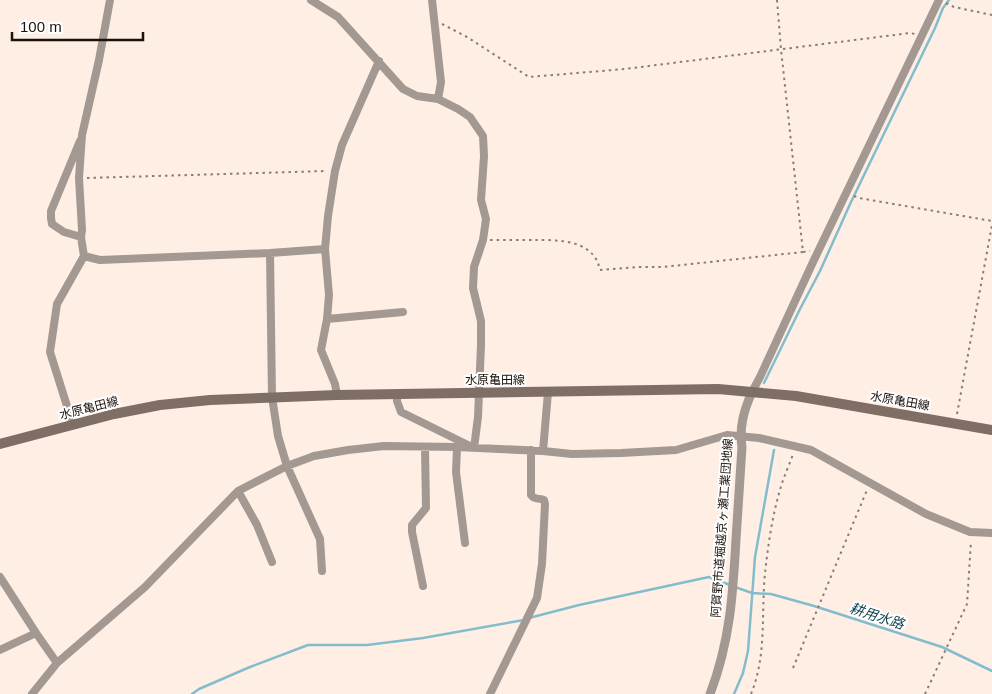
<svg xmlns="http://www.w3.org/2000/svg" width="992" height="694" font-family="Helvetica,'Noto Sans JP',sans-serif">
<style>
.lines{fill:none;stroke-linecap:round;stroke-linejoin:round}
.stream{stroke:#83bdcd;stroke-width:2.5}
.path{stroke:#8a7d75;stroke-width:2;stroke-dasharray:2.5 4;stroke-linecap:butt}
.minor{stroke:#a49892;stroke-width:8}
.tertiary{stroke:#a49892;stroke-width:9}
.secondary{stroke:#7e6e65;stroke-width:10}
.labels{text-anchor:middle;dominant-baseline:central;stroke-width:4;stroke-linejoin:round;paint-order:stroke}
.street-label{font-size:12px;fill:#1b120c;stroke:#fff}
.water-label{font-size:14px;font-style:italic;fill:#134652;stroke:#fff}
</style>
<rect width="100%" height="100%" fill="#ffeee4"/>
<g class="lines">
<path class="stream" d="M764,383L800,309L820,271L851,202L935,28L943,8L949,0
M735,587L752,593L771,594L814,606L942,647L992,671
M529,618L579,605L709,577L730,585
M192,694L199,689L250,667L308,645H367L423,638L524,620
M734,694L743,673L748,651L755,557L774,450"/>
<path class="path" d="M777,0L781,49L803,252L810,251
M946,3L954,7L992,15
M442,24L467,37L529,77L625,69L910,33L915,34
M87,178L327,171
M854,196L859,198L992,221
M490,240C505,240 519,240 533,240C558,240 594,239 600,270L638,267H663L803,252
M957,414L992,225
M793,668L867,490
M751,694C767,655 761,614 765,573C768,546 772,517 780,490C783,478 789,466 793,454
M925,694L967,604L971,541"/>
<path class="minor" d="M311,0L338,17L403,89L417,96L438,99L458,109L470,117L483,136L484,156L481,200L486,219L483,240L474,267L473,288L481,321V345L478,417L474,448L401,412L397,401V394
M432,0L441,82L438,99
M80,141L51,211V218L52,224L64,232L81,237
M270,253L272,397L278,436L287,466L320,539L322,571
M84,256L100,260L270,253L325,249
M327,319L403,312
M752,392L760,377L813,262L939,0
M337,395L335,384L321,350L327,319L329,295L325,249L328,216L335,171L342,145L379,61
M73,425L50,352L57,304L84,256L81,237L82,230L79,178L82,135L99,60L110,0
M457,447L456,472L465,543
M543,451L548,392
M238,491L257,525L272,562
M0,577L36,633L57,663
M423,586L412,532V525L426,508L425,447
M0,650L36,633
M32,694L57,663L145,587L238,491L287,466L314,456L348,450L384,446L457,447L543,451L572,454L621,453L676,450L727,435L759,438L811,450L926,514L970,532L992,533
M490,694L537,598L542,564L545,504L544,500C540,498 534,500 531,495V450"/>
<path class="tertiary" d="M710,694C730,642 733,594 736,539C738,509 740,478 742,447C739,427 744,410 752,392"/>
<path class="secondary" d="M0,444L114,414L160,405L210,400L337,395L718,389L796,396L992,430"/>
</g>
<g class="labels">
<g class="street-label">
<text x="495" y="380">水原亀田線</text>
<text transform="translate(900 401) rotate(10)">水原亀田線</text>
<text transform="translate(89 408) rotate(-14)">水原亀田線</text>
<text transform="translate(722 528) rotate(-86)">阿賀野市道堀越京ヶ瀬工業団地線</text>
</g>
<g class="water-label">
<text transform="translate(877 616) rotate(18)">耕用水路</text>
</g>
</g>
<path d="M12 32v8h131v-8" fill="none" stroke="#1b120c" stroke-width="2.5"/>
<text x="20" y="32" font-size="15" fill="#1b120c" stroke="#ffffff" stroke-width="4" paint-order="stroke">100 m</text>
</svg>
